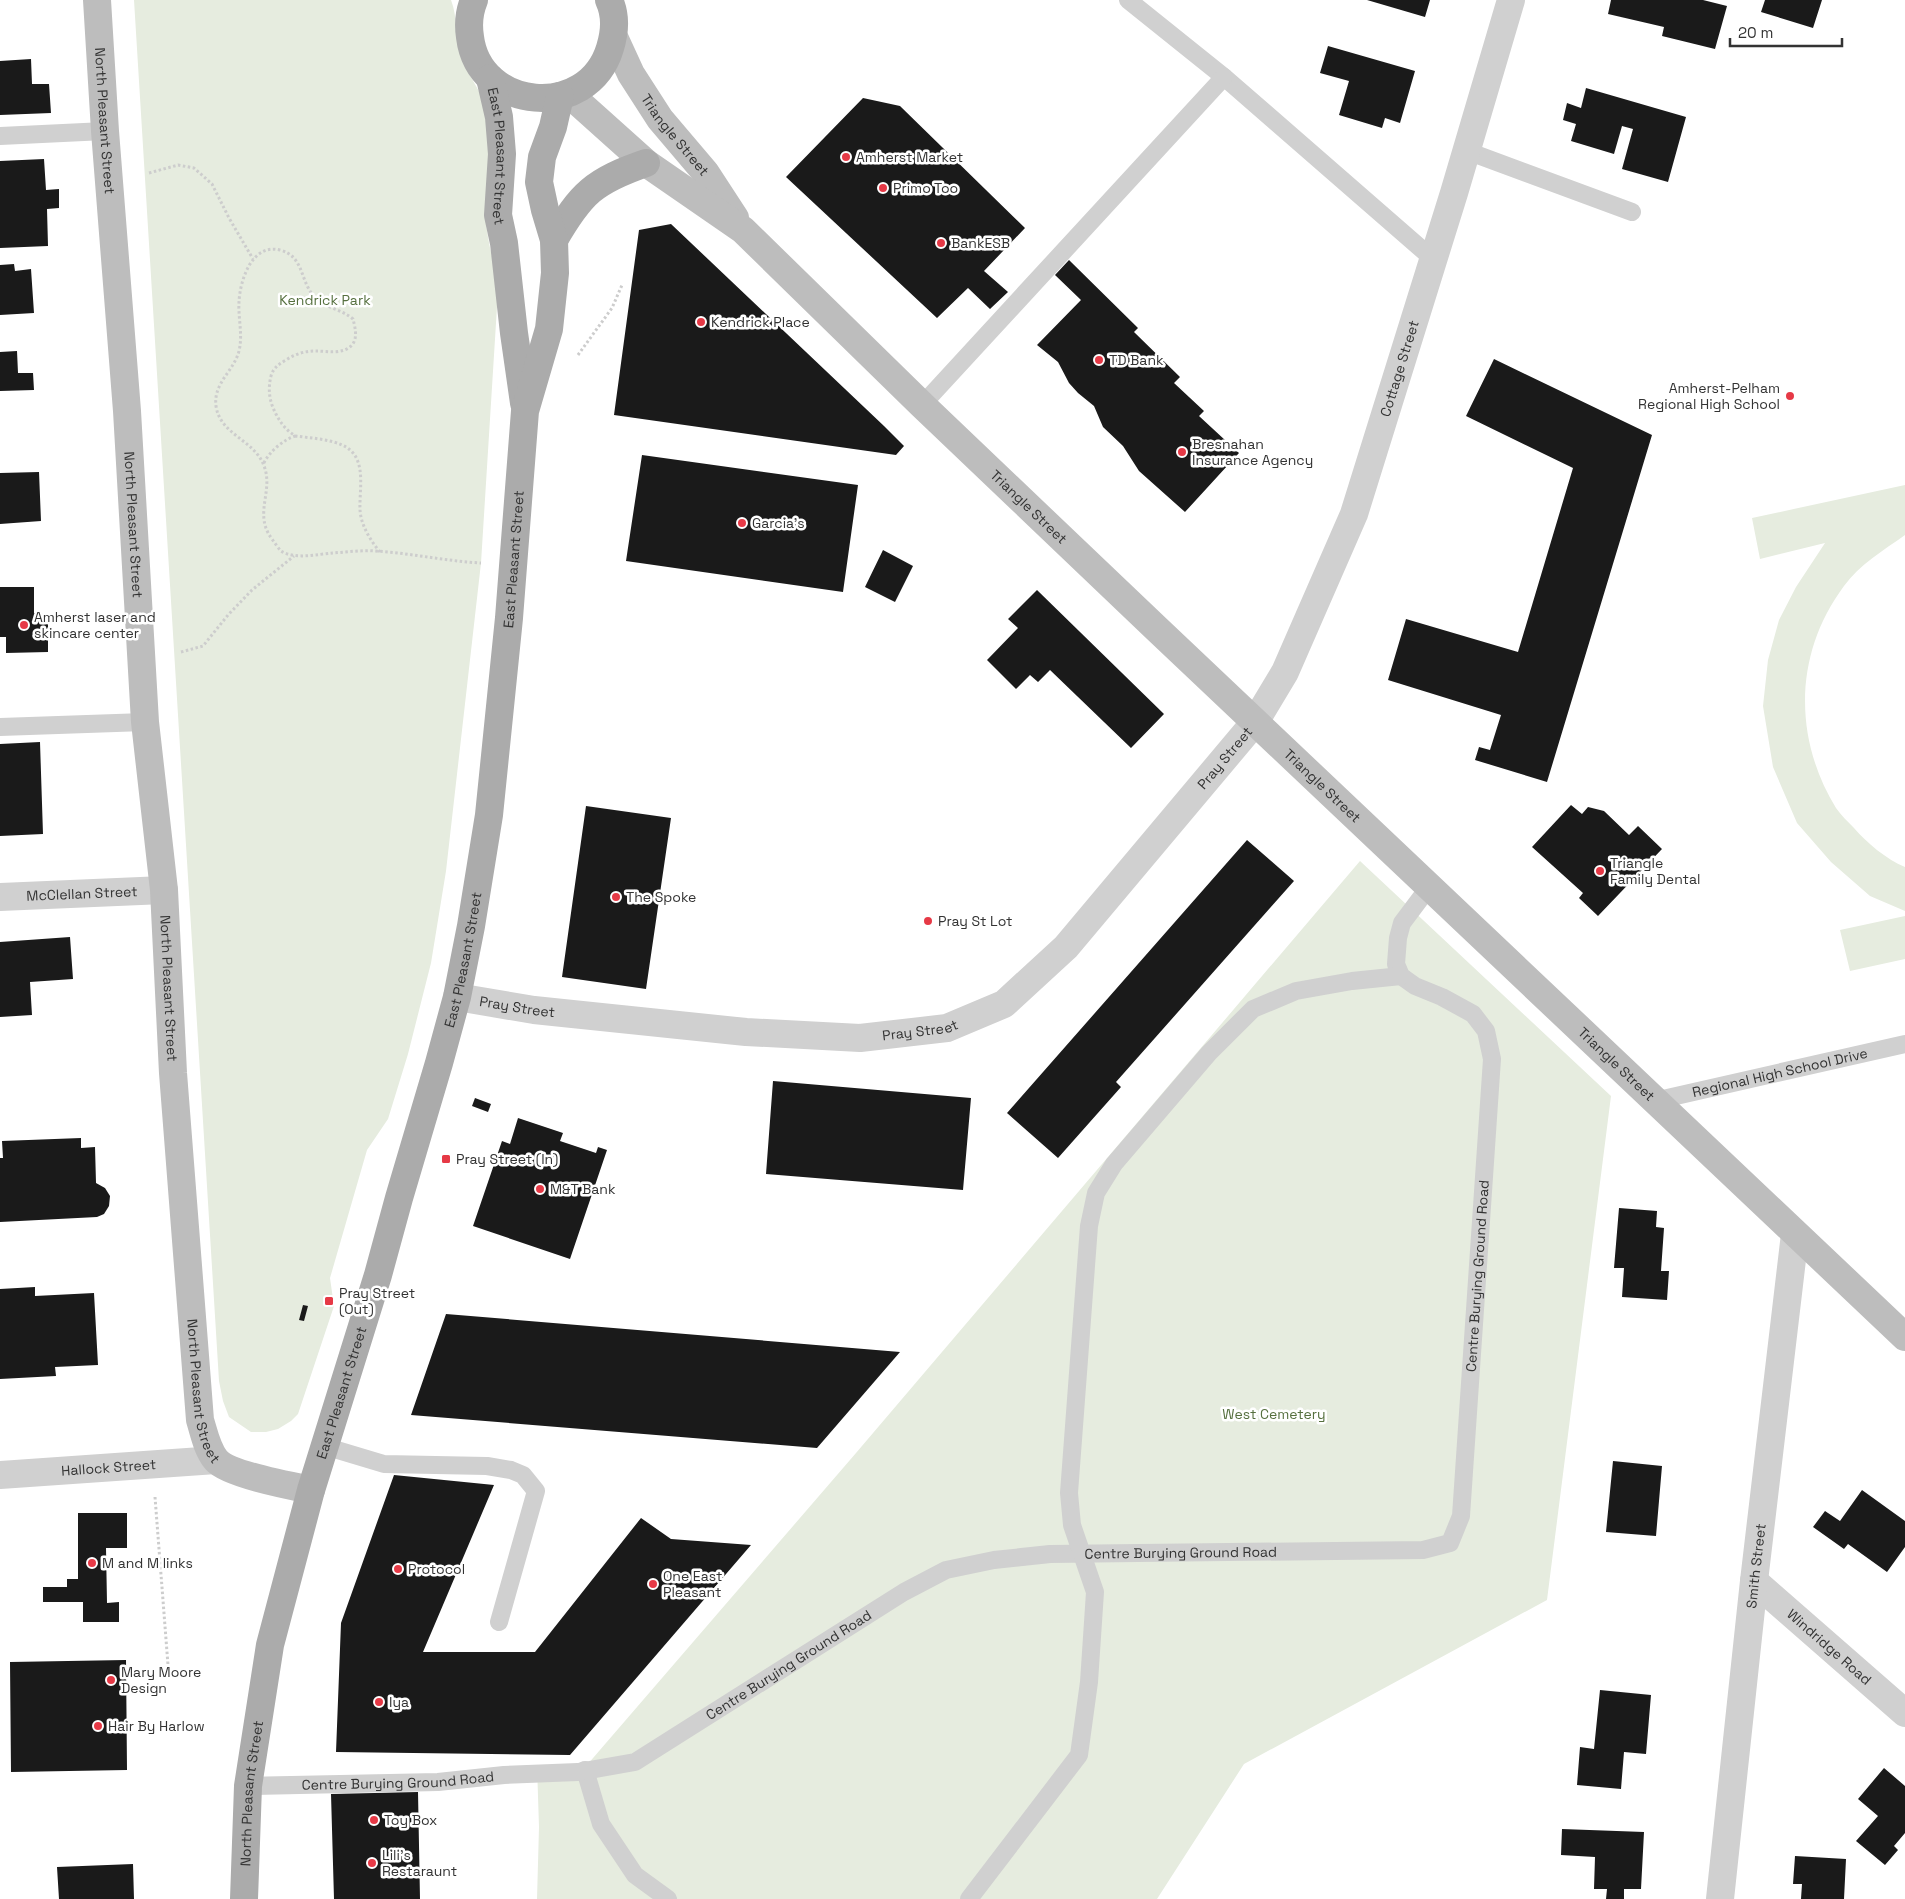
<svg xmlns="http://www.w3.org/2000/svg" width="1905" height="1899" font-family="'Space Grotesk',sans-serif">
<style>
.green{fill:#e6ecdf}
.building{fill:#1a1a1a}
.lines{fill:none;stroke-linecap:round;stroke-linejoin:round}
.path{stroke:#cdcdcd;stroke-width:3;stroke-dasharray:2.5 2.5;stroke-linecap:butt}
.lane{stroke:#d0d0d0;stroke-width:18}
.street{stroke:#d0d0d0;stroke-width:28}
.secondary{stroke:#bdbdbd;stroke-width:28}
.primary{stroke:#ababab;stroke-width:28}
.poi-dot{fill:#e63946;stroke:#fff;stroke-width:2}
.labels{text-anchor:middle;dominant-baseline:central;stroke-width:5;stroke-linejoin:round;paint-order:stroke}
.street-label{font-size:14px;fill:#333;stroke:#fff}
.poi-label{font-size:14px;fill:#333;stroke:#fff;text-anchor:start}
.park-label{font-size:14px;fill:#56703f;stroke:#fff}
</style>
<rect width="100%" height="100%" fill="#fff"/>
<path class="green" d="M134,0H451C458,18 455,38 461,56C467,75 483,92 487,112C495,146 484,184 486,219C487,244 496,266 498,291L481,563L446,871L431,963L408,1054L388,1119L367,1150L330,1278L334,1306L298,1414L291,1421L278,1429L266,1432H251L229,1417L223,1401L219,1381Z
M1905,485V535C1884,550 1859,565 1844,586C1794,653 1793,738 1836,808C1841,815 1848,822 1854,828C1867,843 1886,859 1905,867V911L1870,896L1831,862L1797,823L1773,767L1763,706L1768,660L1779,620L1796,587L1825,543L1760,559L1752,518Z
M1360,861L1611,1096L1547,1600L1244,1764L1157,1899H537L539,1827L537,1765H587L856,1453Z
M1905,916V959L1850,971L1840,930Z"/>
<path class="building" d="M1367,0H1430L1425,17Z
M1611,0H1703L1727,6L1715,49L1662,36L1664,27L1608,14Z
M1765,0H1822L1813,28L1761,12Z
M1328,46L1415,71L1400,123L1385,118L1382,128L1339,115L1349,81L1320,73Z
M31,59L32,84H49L51,113L0,115V61Z
M1586,88L1686,117L1668,182L1622,169L1633,129L1622,126L1614,154L1571,141L1576,124L1563,120L1567,103L1581,108Z
M863,98L900,106L1025,228L984,271L1008,292L990,309L968,288L937,318L786,177Z
M44,159L46,190L59,189V208L47,209L48,246L0,248V161Z
M671,224L884,426L904,446L896,455L614,415L639,230Z
M1069,260L1138,328L1134,332L1180,377L1174,383L1204,411L1199,416L1239,453L1185,512L1139,471L1123,446L1103,427L1094,406L1078,393L1069,383L1058,362L1037,345L1081,300L1055,275Z
M14,264L15,271L31,269L34,313L0,315V265Z
M17,351L18,373H33L34,390L0,391V352Z
M1494,359L1652,435L1547,782L1475,760L1479,747L1490,750L1501,715L1388,680L1406,619L1518,652L1573,468L1466,416Z
M642,455L858,485L843,592L626,561Z
M39,472L41,521L0,524V473Z
M883,550L913,566L895,602L865,587Z
M0,587H34V613H48V652L6,653V637H0Z
M1037,590L1164,714L1131,748L1050,670L1038,682L1030,675L1016,689L987,660L1018,628L1008,619Z
M40,742L43,834L0,836V744Z
M1571,805L1582,814L1588,807L1604,811L1629,835L1638,826L1662,849L1598,916L1579,898L1583,893L1532,847Z
M586,806L671,818L646,989L562,977Z
M1247,840L1294,881L1116,1082L1121,1087L1058,1158L1007,1113Z
M70,937L73,979L30,982L32,1015L0,1017V942Z
M773,1081L971,1098L963,1190L766,1174Z
M475,1098L491,1104L488,1112L472,1106Z
M518,1118L563,1133L560,1141L596,1153L598,1147L607,1150L570,1259L473,1226L502,1141L510,1144Z
M81,1138V1148L95,1147L96,1183L105,1188L110,1196L109,1206L104,1214L97,1217L0,1222V1158H3L2,1141Z
M1619,1208L1657,1211L1656,1227L1664,1228L1661,1271H1669L1667,1300L1622,1297L1624,1268H1614Z
M35,1287V1296L94,1293L98,1365L55,1367L56,1376L0,1379V1289Z
M303,1305L308,1306L304,1321L299,1320Z
M446,1314L900,1352L817,1448L411,1415Z
M1613,1461L1662,1466L1656,1536L1606,1532Z
M394,1475L494,1485L423,1652H535L641,1518L671,1539L751,1545L570,1755L336,1752L341,1623Z
M1862,1490L1905,1521V1547L1887,1572L1848,1544L1844,1549L1813,1527L1825,1511L1840,1521Z
M78,1513H127V1548H106L107,1603L119,1602V1622H83V1602H43V1587H67V1579H78Z
M126,1660L127,1770L11,1772L10,1662Z
M1600,1690L1651,1695L1646,1754L1624,1752L1621,1789L1577,1785L1580,1747L1594,1749Z
M1884,1768L1905,1786V1833L1894,1846L1898,1850L1885,1865L1856,1841L1878,1816L1858,1799Z
M418,1792L420,1899H334L331,1794Z
M1562,1829L1644,1832L1641,1889H1624V1899H1606L1607,1889H1594L1595,1857L1561,1855Z
M1795,1856L1846,1859L1844,1899H1801L1802,1884H1793Z
M133,1864L134,1899H59L57,1867Z"/>
<g class="lines">
<path class="path" d="M149,173L178,165L194,168L212,184L229,218L253,259
M578,355L612,308L622,285
M264,463C268,453 285,438 296,436
M380,552C370,540 361,525 360,510C359,488 368,456 342,445C329,439 310,438 296,436C286,431 279,421 274,410C269,399 268,388 271,376C273,368 279,364 286,360C295,354 305,351 315,351C327,351 343,355 352,345C358,338 355,327 353,319C340,308 322,308 312,294C300,278 303,256 280,250C252,243 240,280 239,302C238,318 243,335 239,351C234,371 213,383 216,406C220,435 255,440 264,466C274,491 253,514 272,539C275,543 278,548 281,551C295,560 318,554 333,553C347,552 361,550 375,551C410,553 445,561 481,563
M181,652L203,646L228,615L252,590L294,556
M155,1497L169,1678"/>
<g class="lane">
<path d="M1128,0L1224,77L1433,259"/>
<path d="M0,136L105,131"/>
<path d="M1467,151L1632,212"/>
<path d="M922,405L1224,77"/>
<path d="M0,727L145,722"/>
<path id="s1" d="M1654,1101L1905,1044"/>
<path d="M324,1446L384,1464L487,1466L511,1470L523,1475L536,1491L499,1622"/>
<path d="M585,1770L601,1824L635,1875L668,1899"/>
<path id="s2" d="M248,1786L438,1782L504,1775L578,1772L635,1762L904,1592L946,1570L994,1560L1050,1554L1423,1550L1450,1543L1461,1516L1492,1059L1486,1031L1473,1014L1442,997L1415,986L1401,976L1396,964L1398,938L1402,923L1429,887"/>
<path d="M969,1899L1079,1755L1089,1682L1095,1592L1072,1525L1069,1493L1089,1226L1096,1193L1114,1164L1209,1053L1253,1009L1296,991L1352,981L1401,976"/>
</g>
<g class="street">
<path id="s3" d="M0,897L164,890"/>
<path id="s4" d="M457,997L534,1010L746,1032L860,1038L947,1028L1004,1004L1066,947L1255,722L1285,672L1354,514L1454,193L1511,0"/>
<path id="s5" d="M0,1475L216,1460"/>
<path id="s6" d="M1754,1581L1905,1713"/>
<path id="s7" d="M1720,1899L1754,1581L1795,1234"/>
</g>
<g class="secondary">
<path id="s8" d="M97,0L105,131L127,411L145,722L164,890L173,1073L200,1420C204,1433 207,1449 216,1460C228,1474 291,1486 311,1490"/>
<path id="s9" d="M614,37L631,74L660,119L705,172L735,218"/>
<path id="s10" d="M569,94L646,163L743,230L922,405L1158,630L1905,1337"/>
</g>
<g class="primary">
<path d="M474,0C469,12 468,24 470,37C479,111 588,121 610,48C615,32 616,15 609,0"/>
<path id="s11" d="M490,78L499,117L502,154L498,215L504,243L514,333L524,403"/>
<path d="M554,240C581,193 594,181 646,163"/>
<path id="s12" d="M244,1899L248,1786L270,1645L311,1490L378,1275L399,1198L439,1063L457,997L471,926L489,815L509,618L525,411L549,329L555,273L554,240L545,210L539,182L542,157L553,127L560,96"/>
</g>
</g>
<g class="poi-dot">
<circle cx="846" cy="157" r="5"/>
<circle cx="883" cy="188" r="5"/>
<circle cx="941" cy="243" r="5"/>
<circle cx="701" cy="322" r="5"/>
<circle cx="1099" cy="360" r="5"/>
<circle cx="1790" cy="396" r="5"/>
<circle cx="1182" cy="452" r="5"/>
<circle cx="742" cy="523" r="5"/>
<circle cx="24" cy="625" r="5"/>
<circle cx="1600" cy="871" r="5"/>
<circle cx="616" cy="897" r="5"/>
<circle cx="928" cy="921" r="5"/>
<rect x="441" y="1154" width="10" height="10" rx="2.5"/>
<circle cx="540" cy="1189" r="5"/>
<rect x="324" y="1296" width="10" height="10" rx="2.5"/>
<circle cx="92" cy="1563" r="5"/>
<circle cx="398" cy="1569" r="5"/>
<circle cx="653" cy="1584" r="5"/>
<circle cx="111" cy="1680" r="5"/>
<circle cx="379" cy="1702" r="5"/>
<circle cx="98" cy="1726" r="5"/>
<circle cx="374" cy="1820" r="5"/>
<circle cx="372" cy="1863" r="5"/>
</g>
<g class="labels">
<g class="street-label">
<text stroke="none"><textPath href="#s8" startOffset="121">North Pleasant Street</textPath></text>
<text stroke="none"><textPath href="#s9" startOffset="116">Triangle Street</textPath></text>
<text stroke="none"><textPath href="#s11" startOffset="79">East Pleasant Street</textPath></text>
<text stroke="none"><textPath href="#s4" startOffset="1316">Cottage Street</textPath></text>
<text stroke="none"><textPath href="#s10" startOffset="619">Triangle Street</textPath></text>
<text stroke="none"><textPath href="#s8" startOffset="526">North Pleasant Street</textPath></text>
<text stroke="none"><textPath href="#s12" startOffset="1372">East Pleasant Street</textPath></text>
<text stroke="none"><textPath href="#s4" startOffset="886">Pray Street</textPath></text>
<text stroke="none"><textPath href="#s10" startOffset="1024">Triangle Street</textPath></text>
<text stroke="none"><textPath href="#s3" startOffset="82">McClellan Street</textPath></text>
<text stroke="none"><textPath href="#s12" startOffset="968">East Pleasant Street</textPath></text>
<text stroke="none"><textPath href="#s8" startOffset="991">North Pleasant Street</textPath></text>
<text stroke="none"><textPath href="#s4" startOffset="61">Pray Street</textPath></text>
<text stroke="none"><textPath href="#s4" startOffset="466">Pray Street</textPath></text>
<text stroke="none"><textPath href="#s10" startOffset="1429">Triangle Street</textPath></text>
<text stroke="none"><textPath href="#s1" startOffset="129">Regional High School Drive</textPath></text>
<text stroke="none"><textPath href="#s2" startOffset="1530">Centre Burying Ground Road</textPath></text>
<text stroke="none"><textPath href="#s8" startOffset="1396">North Pleasant Street</textPath></text>
<text stroke="none"><textPath href="#s12" startOffset="518">East Pleasant Street</textPath></text>
<text stroke="none"><textPath href="#s5" startOffset="109">Hallock Street</textPath></text>
<text stroke="none"><textPath href="#s2" startOffset="990">Centre Burying Ground Road</textPath></text>
<text stroke="none"><textPath href="#s7" startOffset="335">Smith Street</textPath></text>
<text stroke="none"><textPath href="#s6" startOffset="100">Windridge Road</textPath></text>
<text stroke="none"><textPath href="#s2" startOffset="570">Centre Burying Ground Road</textPath></text>
<text stroke="none"><textPath href="#s2" startOffset="150">Centre Burying Ground Road</textPath></text>
<text stroke="none"><textPath href="#s12" startOffset="106">North Pleasant Street</textPath></text>
</g>
<g class="poi-label">
<text x="856" y="157">Amherst Market</text>
<text x="893" y="188">Primo Too</text>
<text x="951" y="243">BankESB</text>
<text x="711" y="322">Kendrick Place</text>
<text x="1109" y="360">TD Bank</text>
<text x="1780" y="388" text-anchor="end">Amherst-Pelham<tspan x="1780" dy="16">Regional High School</tspan></text>
<text x="1192" y="444">Bresnahan<tspan x="1192" dy="16">Insurance Agency</tspan></text>
<text x="752" y="523">Garcia’s</text>
<text x="34" y="617">Amherst laser and<tspan x="34" dy="16">skincare center</tspan></text>
<text x="1610" y="863">Triangle<tspan x="1610" dy="16">Family Dental</tspan></text>
<text x="626" y="897">The Spoke</text>
<text x="938" y="921">Pray St Lot</text>
<text x="456" y="1159">Pray Street (In)</text>
<text x="550" y="1189">M&amp;T Bank</text>
<text x="339" y="1293">Pray Street<tspan x="339" dy="16">(Out)</tspan></text>
<text x="102" y="1563">M and M links</text>
<text x="408" y="1569">Protocol</text>
<text x="663" y="1576">One East<tspan x="663" dy="16">Pleasant</tspan></text>
<text x="121" y="1672">Mary Moore<tspan x="121" dy="16">Design</tspan></text>
<text x="389" y="1702">Iya</text>
<text x="108" y="1726">Hair By Harlow</text>
<text x="384" y="1820">Toy Box</text>
<text x="382" y="1855">Lili’s<tspan x="382" dy="16">Restaraunt</tspan></text>
</g>
<g class="park-label">
<text x="325" y="300">Kendrick Park</text>
<text x="1274" y="1414">West Cemetery</text>
</g>
</g>
<path d="M1730 38v8h112v-8" fill="none" stroke="#333333" stroke-width="2.5"/>
<text x="1738" y="38" font-size="15" fill="#333333" stroke="#ffffff" stroke-width="4" paint-order="stroke">20 m</text>
</svg>
